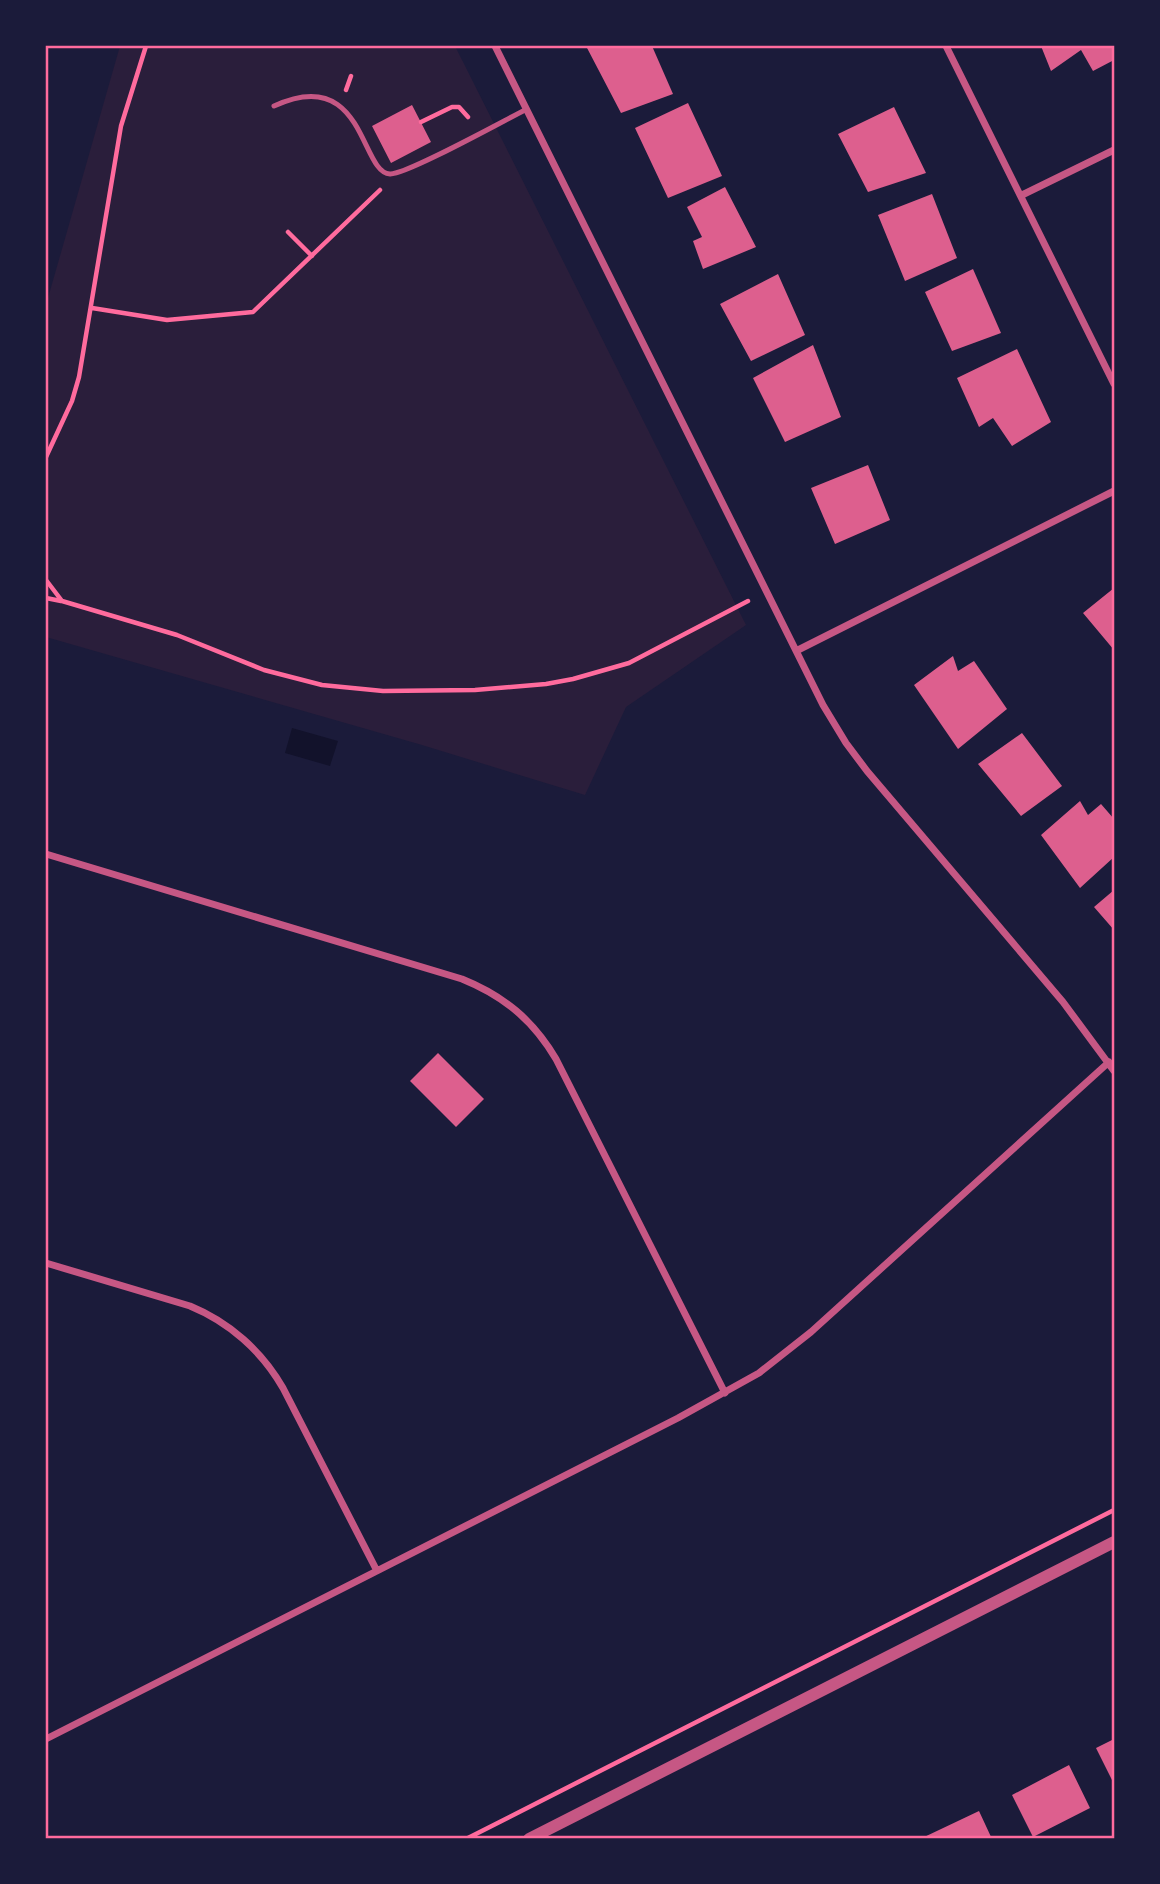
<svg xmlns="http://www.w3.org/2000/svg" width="1160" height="1884" font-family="Inter,sans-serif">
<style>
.green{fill:#2a1e3b}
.water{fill:#12122b}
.building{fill:#dd5f8e}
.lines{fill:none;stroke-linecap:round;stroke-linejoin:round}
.path{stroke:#ff6b9d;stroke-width:4.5}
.service{stroke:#c65784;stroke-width:5}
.minor{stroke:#c65784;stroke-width:7}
.tertiary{stroke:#c65784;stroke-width:12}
.neatline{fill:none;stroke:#ff6b9d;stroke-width:2.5}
</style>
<rect width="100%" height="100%" fill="#1b1b3a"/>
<path class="green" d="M120,46H455L746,625L626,707L585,795L422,745L46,637V305Z"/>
<path class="water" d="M292,728L338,741L330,766L285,753Z"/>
<path class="building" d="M586,46H652L673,94L621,113Z
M1041,46H1114V60L1093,71L1081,50L1051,71Z
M688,103L722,176L668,198L635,128Z
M412,105L431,142L391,163L372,126Z
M894,107L926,173L868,192L838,134Z
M725,187L756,247L703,269L693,241L702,237L687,207Z
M932,194L957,258L905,281L878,215Z
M973,269L1001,333L952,351L925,292Z
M778,274L805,335L751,361L720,304Z
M813,345L841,417L785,442L753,378Z
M1017,349L1051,422L1012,446L993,418L979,427L957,378Z
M868,465L890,520L835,544L811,488Z
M1114,588V650L1083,613Z
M953,656L958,671L974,661L1007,709L958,749L914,685Z
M1022,733L1062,786L1021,816L978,764Z
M1080,801L1088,815L1101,804L1114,819V844L1113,845L1114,857L1080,888L1041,835Z
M1114,890V930L1094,907Z
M438,1053L484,1099L456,1127L410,1081Z
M1114,1739V1784L1096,1748Z
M1069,1765L1090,1808L1033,1837L1012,1795Z
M979,1811L992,1839H920Z"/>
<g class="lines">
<path class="path" d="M346,90L351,76
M421,122L452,107H459L468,117
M288,232L312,256
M92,308L167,320L253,312L380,190
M46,457L72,401L79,377L121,126L146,46
M46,580L62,601L177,635L264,670L322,685L383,691L475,690L546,684L573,679L629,663L748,601
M46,598L61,601
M466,1839L1114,1510"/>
<path class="service" d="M274,106C365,64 360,173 390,174C406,175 505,120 527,109"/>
<path class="minor" d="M495,46L823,705L846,743L867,771L1063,1002L1114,1071
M946,46L1114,384
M1022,195L1114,150
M798,650L1114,491
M46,854L462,979C504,996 533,1020 556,1059L725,1393
M46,1263L190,1306C229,1322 262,1351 283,1388L377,1571
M46,1739L678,1418L759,1373L811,1332L1109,1062"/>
<path class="tertiary" d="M529,1839L1114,1542"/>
</g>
<rect width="1160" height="1884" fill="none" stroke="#1b1b3a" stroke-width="94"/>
<rect x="47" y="47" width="1066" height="1790" class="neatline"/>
</svg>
